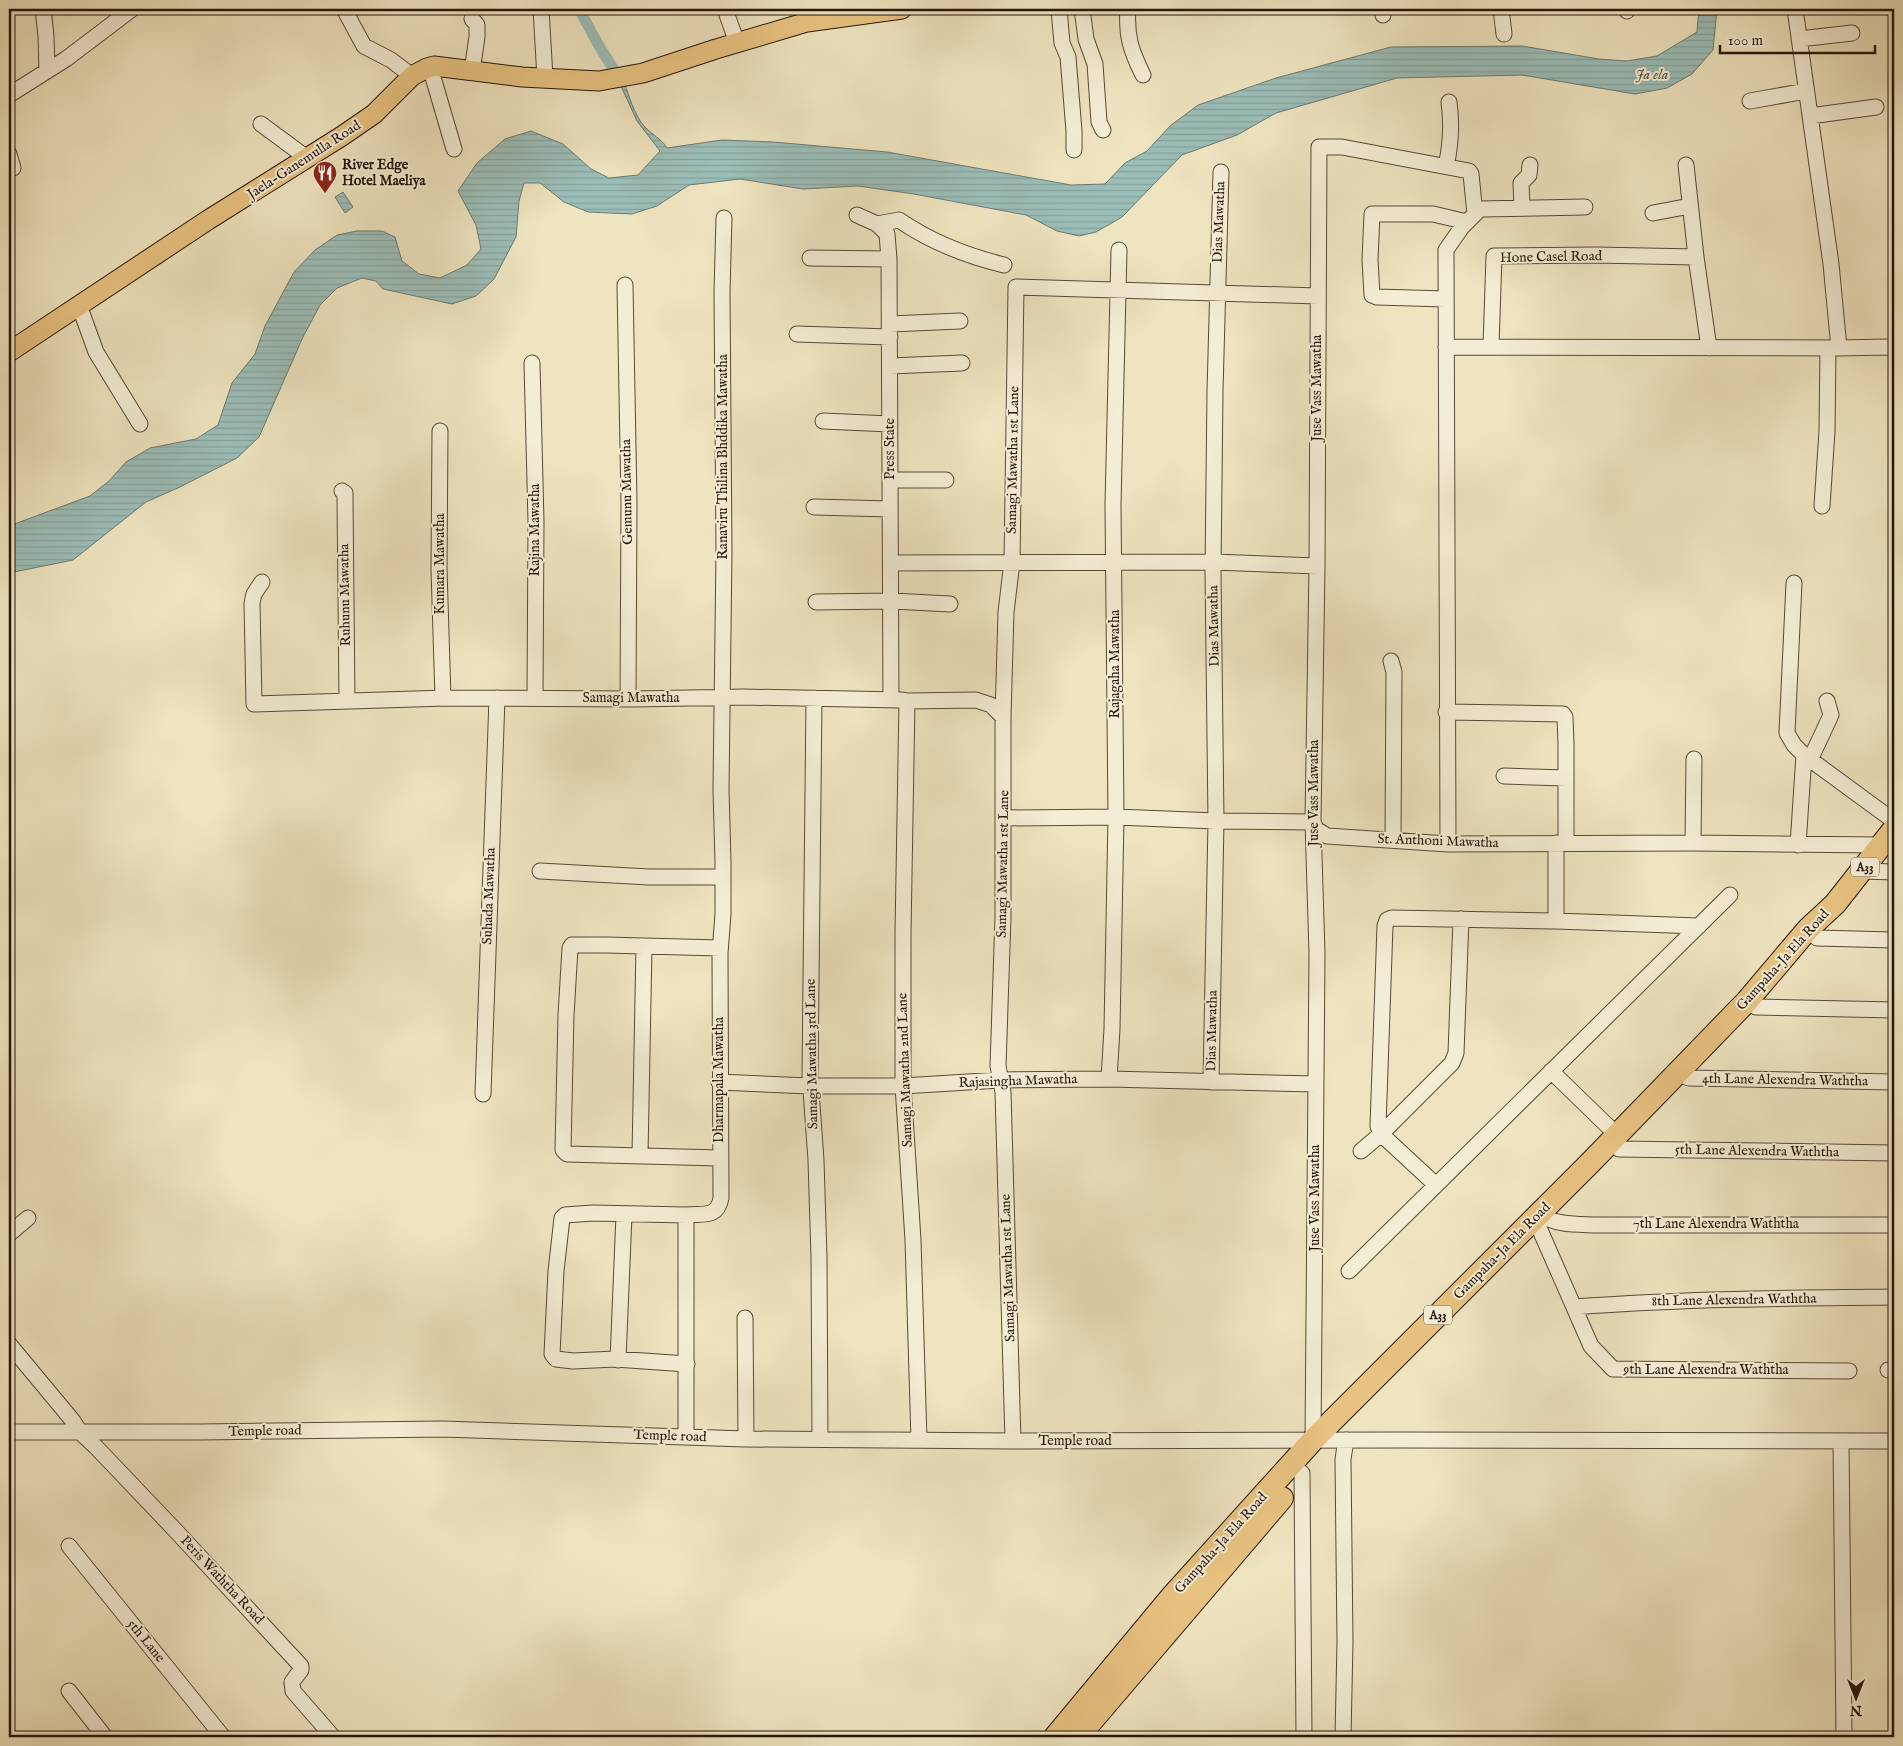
<svg xmlns="http://www.w3.org/2000/svg" width="1903" height="1746" font-family="'IM FELL English',serif">
<style>
.water{fill:url(#water-rules);stroke:#6c7a72}
.lines{fill:none;stroke-linecap:round;stroke-linejoin:round}
.canal{stroke:#9bbeb8;stroke-width:11}
.minor-casing{stroke:#584936;stroke-width:17}
.major-casing{stroke:#261509;stroke-width:21}
.highway-casing{stroke:#261509;stroke-width:24}
.minor{stroke:#f4edd5;stroke-width:15}
.major{stroke:#e7c280;stroke-width:19}
.highway{stroke:#e7c280;stroke-width:22}
.labels{text-anchor:middle;dominant-baseline:central;stroke-width:4;stroke-linejoin:round;paint-order:stroke}
.shield{fill:#f4edd5;stroke:#645646;stroke-width:1}
.shield-label{font-size:12px;font-weight:bold;fill:#261509}
.street-label{font-size:14px;fill:#261509;stroke:#f4edd5}
.poi-label{font-size:14px;font-weight:bold;fill:#261509;stroke:#f4edd5;text-anchor:start}
.water-label{font-size:15px;font-style:italic;fill:#4f5046;stroke:#f4edd5}
</style>
<defs>
<pattern id="water-rules" width="6" height="5" patternUnits="userSpaceOnUse" patternTransform="scale(1.25)"><rect width="6" height="5" fill="#9bbeb8"/><path d="M0 2.5h6" fill="none" stroke="#85a29d"/></pattern>
</defs>
<rect width="100%" height="100%" fill="#eee4bf"/>
<filter id="stains"><feTurbulence type="fractalNoise" baseFrequency=".004" numOctaves="4"/><feColorMatrix values="0 0 0 0 .2 0 0 0 0 .09 0 0 0 0 .02 0 0 0 .5 -.17"/></filter>
<radialGradient id="worn" r=".72"><stop offset=".6" stop-color="#630" stop-opacity="0"/><stop offset="1" stop-color="#630" stop-opacity=".3"/></radialGradient>
<path class="water" d="M1699,9H1717L1713,50L1692,74L1667,88L1635,94L1522,75L1397,78L1276,113L1237,135L1182,155L1122,217L1096,232L1079,236L1057,231L1026,215L914,194L858,186L803,189L740,179L689,185L657,206L632,214L588,212L564,202L540,183H524L519,201L516,237L494,279L476,296L452,304L383,289L376,281L362,278L337,288L320,305L303,337L259,437L237,458L180,487L146,502L73,560L9,573V526L90,496L109,481L126,462L150,448L196,439L218,425L232,383L255,354L265,326L294,272L315,250L337,235L357,231H382L395,237L402,261L419,274L440,278L467,265L481,249L476,225L458,191L477,163L505,139L531,131L563,144L591,169L609,178L638,175L660,151L637,121L620,84L624,82C629,96 634,114 644,126C651,134 662,139 667,148L722,140L773,142L887,152L1071,185L1105,184L1125,163L1147,151L1170,126L1198,105L1276,78L1391,47L1522,46L1599,59L1627,61L1657,56L1697,32Z
M343,192L353,207L345,213L335,197Z"/>
<g class="lines">
<path class="canal" d="M579,9L599,46L621,81"/>
<defs>
<path id="minor" d="M43,9L46,36L47,71
M344,9L364,46L391,60L412,76
M541,9L545,78
M725,9L737,43
M1059,9L1062,43L1068,57L1074,131V150
M1082,9L1086,39L1095,64L1099,122L1103,130
M1128,9C1126,36 1131,51 1143,75
M1382,9L1383,15
M1501,9L1504,34
M1795,9L1831,264L1839,348
M1627,11L1628,9
M472,19L477,25V37L472,71
M1799,39L1852,33
M430,67L454,149
M9,95L66,59L132,9
M1750,101L1806,91
M1810,116L1876,107
M261,124L307,158
M9,154L13,168
M1686,165L1696,257L1709,348
M1446,166C1451,144 1452,124 1449,102
M1522,208L1521,183L1529,175L1530,165
M1653,213L1690,206
M857,215L877,224L887,234L889,259L891,700
M877,224L899,220C931,242 967,256 1004,265
M810,258L889,259
M625,285L629,502L628,699
M1446,299L1377,297L1372,295L1370,260L1372,214H1433L1467,222
M79,305L96,352L140,424
M890,324L960,321
M797,334L890,337
M1491,346L1494,256L1595,255L1696,257
M1446,347L1839,348L1887,347L1894,349
M532,363L536,522L535,698
M890,366L962,363
M823,421L890,424
M440,431L439,569L443,698
M890,480H946
M342,491L345,493V499L347,701
M1822,506L1827,431L1828,348
M814,507L890,509
M891,563L1214,562L1317,566
M262,582L254,594L252,603L254,704L446,698L634,699L743,697L901,700L907,701L976,700L991,705L1003,717
M1794,583L1787,733L1794,745L1804,755L1894,821
M816,602L892,601L950,604
M1391,661L1394,672L1393,840
M814,698L810,1077L816,1160L819,1258L820,1439
M907,701L903,933V1086L913,1240L919,1440
M1446,712L1563,714L1565,717L1566,744V843
M1810,760L1831,715L1827,701
M1504,776L1566,778
M1003,818L1116,817L1216,821L1313,822
M1313,822L1316,829L1327,836L1448,844L1693,843L1881,845
M1693,843L1694,759
M1448,844L1446,250L1462,227L1480,209L1585,207
M1798,845L1804,755
M540,871L649,877H723
M1861,871L1894,872
M1556,921V843
M1817,938L1894,940
M1756,1007L1894,1010
M1551,1071L1617,1135
M1677,1073L1689,1078L1894,1082
M1109,1079L1112,1029L1116,817L1113,505L1119,250
M719,1082L810,1086H903L1000,1080L1109,1079L1316,1084
M1211,1082L1216,821L1213,572L1215,391L1221,172
M483,1094L497,698
M1619,1149L1894,1153
M1361,1151L1381,1134L1452,1063L1456,1053L1461,919
M640,1155L644,946
M719,1158L567,1154L563,1150L566,1015L570,948L572,945H606L720,948
M1436,1185L1381,1134L1378,1126L1385,926L1387,920L1392,918L1556,921L1699,926
M1539,1214C1557,1226 1578,1224 1598,1225H1894
M686,1215L593,1213L565,1215L562,1218L556,1271L552,1354L556,1359L573,1361L615,1359L687,1364
M1533,1221L1540,1230L1591,1346L1613,1369L1849,1371
M9,1234L28,1218
M1349,1271L1730,895
M1574,1307C1681,1299 1787,1298 1894,1297
M745,1318L746,1439
M9,1344L73,1421L80,1432L96,1447L176,1531L301,1666V1670L292,1682L293,1691L333,1737
M618,1360L624,1215
M1888,1370H1894
M9,1432H200L443,1429L746,1439L1013,1441L1399,1440L1894,1441
M686,1437V1215C703,1213 717,1219 721,1198L720,953L723,914V862L721,790L724,552L722,292L724,218
M1313,1440L1317,954L1313,822L1317,566L1319,147H1342L1469,171L1471,174L1475,214
M1013,1441L1003,1092L998,1066L1003,917V717L1006,612L1012,562L1016,287L1318,296
M1841,1441L1844,1737
M1302,1473L1304,1737
M69,1546L223,1737
M69,1691L105,1737
M1343,1737L1345,1642L1343,1459L1346,1440"/>
<path id="major" d="M9,352L208,220L342,136L374,114L412,76L427,68L434,66L522,77L599,81L643,73L716,49L807,22L902,9"/>
<path id="highway" d="M1055,1737L1173,1595L1313,1440L1589,1164L1747,1001L1808,929L1835,904L1894,829
M1078,1737L1282,1498"/>
</defs>
<use href="#minor" class="minor-casing"/>
<use href="#major" class="major-casing"/>
<use href="#highway" class="highway-casing"/>
<use href="#minor" class="minor"/>
<use href="#major" class="major"/>
<use href="#highway" class="highway"/>
</g>
<defs>
<symbol id="restaurant-pin" viewBox="-11 -11 22 30"><path d="M0 17L-7.5 6A9.5 9.5 0 1 1 7.5 6Z" fill="#8f2418" stroke="#f4edd5"/><path d="M-5-6h1v4h1v-4h1v4h1v-4h1v5L-1.5 .5V6h-2V.5L-5-1ZM5-6V6H3V1.5H1.5Q1.5-4 5-6Z" fill="#fff"/></symbol>
</defs>
<g fill-rule="evenodd">
<use href="#restaurant-pin" x="311" y="159" width="28" height="38"/>
</g>
<g class="labels">
<g class="shield">
<rect x="1851" y="857.5" width="28" height="19" rx="4"/>
<rect x="1424" y="1305.5" width="28" height="19" rx="4"/>
</g>
<g class="shield-label">
<text x="1865" y="867">A33</text>
<text x="1438" y="1315">A33</text>
</g>
<g class="street-label">
<text transform="translate(304 160) rotate(-33)">Jaela-Ganemulla Road</text>
<text transform="translate(1219 222) rotate(-88)">Dias Mawatha</text>
<text transform="translate(1551 257) rotate(-1)">Hone Casel Road</text>
<text transform="translate(1317 388) rotate(-90)">Juse Vass Mawatha</text>
<text transform="translate(890 449) rotate(-90)">Press State</text>
<text transform="translate(723 457) rotate(-90)">Ranaviru Thilina Bhddika Mawatha</text>
<text transform="translate(1013 460) rotate(-89)">Samagi Mawatha 1st Lane</text>
<text transform="translate(627 492) rotate(-91)">Gemunu Mawatha</text>
<text transform="translate(535 530) rotate(-90)">Rajina Mawatha</text>
<text transform="translate(440 564) rotate(-90)">Kumara Mawatha</text>
<text transform="translate(345 595) rotate(-91)">Ruhunu Mawatha</text>
<text transform="translate(1214 626) rotate(-91)">Dias Mawatha</text>
<text transform="translate(1115 664) rotate(-90)">Rajagaha Mawatha</text>
<text x="631" y="698">Samagi Mawatha</text>
<text transform="translate(1314 793) rotate(-90)">Juse Vass Mawatha</text>
<text transform="translate(1438 841) rotate(2)">St. Anthoni Mawatha</text>
<text transform="translate(1003 864) rotate(-89)">Samagi Mawatha 1st Lane</text>
<text transform="translate(489 896) rotate(-88)">Suhada Mawatha</text>
<text transform="translate(1783 960) rotate(-48)">Gampaha-Ja Ela Road</text>
<text transform="translate(1212 1031) rotate(-89)">Dias Mawatha</text>
<text transform="translate(812 1054) rotate(-91)">Samagi Mawatha 3rd Lane</text>
<text transform="translate(905 1070) rotate(-92)">Samagi Mawatha 2nd Lane</text>
<text transform="translate(719 1080) rotate(-90)">Dharmapala Mawatha</text>
<text transform="translate(1785 1080) rotate(1)">4th Lane Alexendra Waththa</text>
<text transform="translate(1018 1081) rotate(-2)">Rajasingha Mawatha</text>
<text transform="translate(1757 1151) rotate(1)">5th Lane Alexendra Waththa</text>
<text transform="translate(1315 1198) rotate(-90)">Juse Vass Mawatha</text>
<text x="1716" y="1224">7th Lane Alexendra Waththa</text>
<text transform="translate(1502 1251) rotate(-45)">Gampaha-Ja Ela Road</text>
<text transform="translate(1008 1268) rotate(-92)">Samagi Mawatha 1st Lane</text>
<text transform="translate(1734 1300) rotate(-1)">8th Lane Alexendra Waththa</text>
<text x="1706" y="1370">9th Lane Alexendra Waththa</text>
<text transform="translate(265 1431) rotate(-1)">Temple road</text>
<text transform="translate(670 1436) rotate(2)">Temple road</text>
<text x="1075" y="1441">Temple road</text>
<text transform="translate(1221 1543) rotate(-48)">Gampaha-Ja Ela Road</text>
<text transform="translate(222 1580) rotate(47)">Peris Waththa Road</text>
<text transform="translate(146 1641) rotate(51)">5th Lane</text>
</g>
<g class="poi-label">
<text x="342" y="165">River Edge<tspan x="342" dy="16">Hotel Maeliya</tspan></text>
</g>
<g class="water-label">
<text x="1652" y="74">Ja ela</text>
</g>
</g>
<rect width="1903" height="1746" fill="none" stroke="#eee4bf" stroke-width="30"/>
<rect x="10" y="10" width="1883" height="1726" fill="none" stroke="#261509" stroke-width="2.5"/>
<rect x="15" y="15" width="1873" height="1716" fill="none" stroke="#261509"/>
<g transform="translate(1856 1698) rotate(180)" stroke="#f4edd5" stroke-width="4" paint-order="stroke">
<path d="M0-4L9 19L0 12L-9 19Z" fill="#261509"/>
<text y="-8" font-size="14" font-weight="bold" text-anchor="middle" fill="#261509">N</text>
</g>
<path d="M1720 45v8h155v-8" fill="none" stroke="#261509" stroke-width="2.5"/>
<text x="1728" y="45" font-size="15" fill="#261509" stroke="#f4edd5" stroke-width="4" paint-order="stroke">100 m</text>
<rect width="100%" height="100%" filter="url(#stains)"/>
<rect width="100%" height="100%" fill="url(#worn)"/>
</svg>
